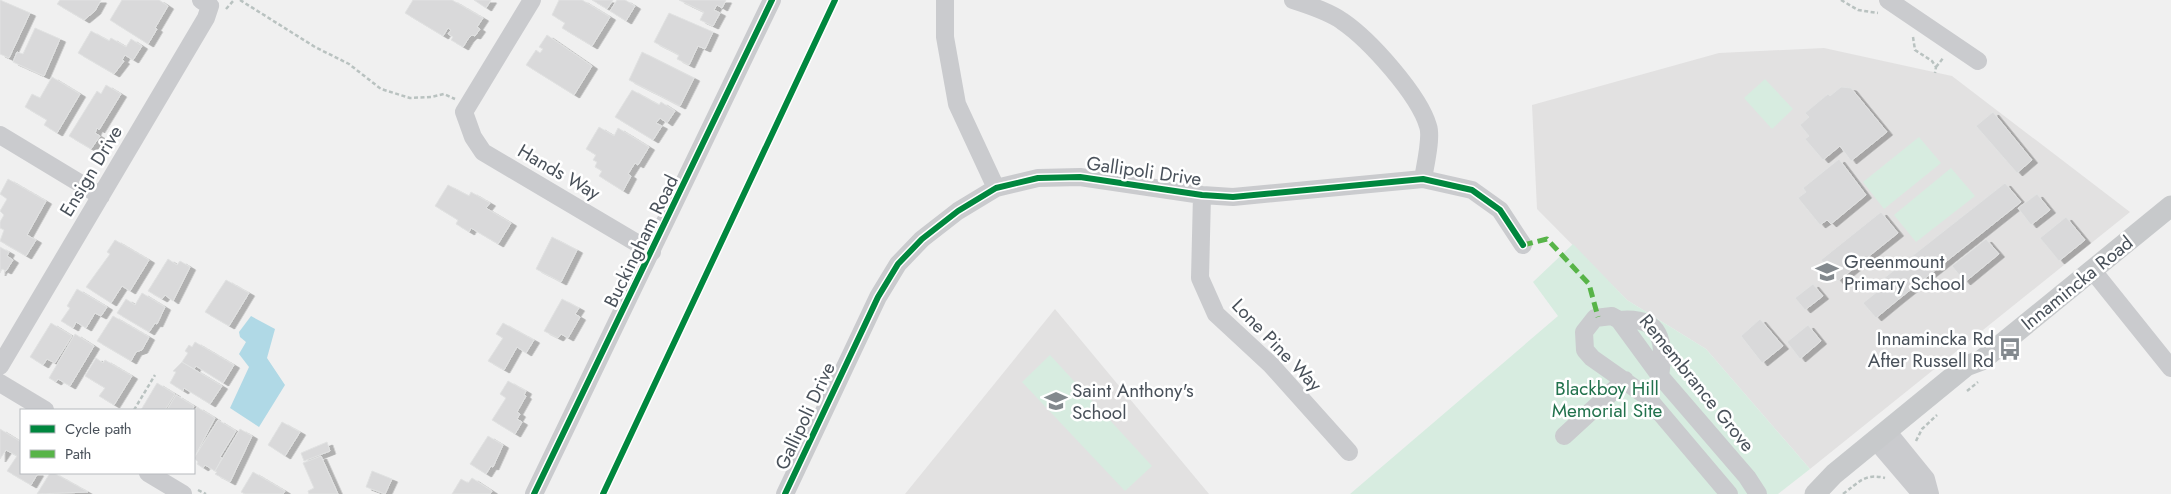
<svg xmlns="http://www.w3.org/2000/svg" width="2171" height="494" font-family="Jost,sans-serif">
<style>
.education{fill:#e2e1e1}
.green{fill:#d7ece0}
.water{fill:#b0d9e6}
.building{fill:#d9d9da;stroke:#e1e2e2;filter:url(#shadow)}
.lines{fill:none;stroke-linecap:round;stroke-linejoin:round}
.path{stroke:#b9c2c0;stroke-width:2.5;stroke-dasharray:4 2.5;stroke-linecap:butt}
.minor{stroke:#cacbce;stroke-width:18}
.major{stroke:#c7c9cb;stroke-width:21}
.quiet{stroke:#57b448;stroke-width:5;stroke-dasharray:10 5;stroke-linecap:butt}
.cycleway-casing{stroke:#fff;stroke-width:9}
.cycleway{stroke:#00873e;stroke-width:6}
.labels{text-anchor:middle;dominant-baseline:central;stroke-width:5;stroke-linejoin:round;paint-order:stroke}
.street-label{font-size:19px;fill:#49515a;stroke:#fff}
.poi-label{font-size:19px;fill:#49515a;stroke:#fff;text-anchor:start}
.park-label{font-size:19px;fill:#22724d;stroke:#fff}
</style>
<defs>
<filter id="shadow"><feDropShadow dx="5.5" dy="3" stdDeviation="0" flood-color="#0004"/></filter>
</defs>
<rect width="100%" height="100%" fill="#f0f0f0"/>
<path class="education" d="M1824,48L1952,76L2130,212L1810,469L1706,349L1627,300L1537,209L1532,105L1719,53Z
M1055,309L1209,494H905Z"/>
<path class="green" d="M1765,79L1793,109L1772,129L1744,98Z
M1919,137L1941,163L1884,209L1863,182Z
M1951,168L1975,196L1916,242L1894,215Z
M1573,244L1627,300L1706,349L1810,469L1778,494H1350L1558,316L1533,282Z
M1050,355L1152,466L1125,491L1022,382Z"/>
<path class="water" d="M251,316L275,329L267,358L285,385L259,427L230,408L249,367L239,354L246,342L240,337L239,332Z"/>
<path class="building" d="M0,0L30,13L9,58L0,54Z
M60,0H101L95,11L84,20L57,4Z
M122,0H159L168,6L155,28L157,29L148,44L110,20Z
M413,0H452L483,18L477,27L480,29L475,36L472,35L468,39L463,47L451,40L453,37L448,34L451,30L448,28L443,36L405,13Z
M474,0H491L486,8Z
M559,0H582L610,17L592,46L562,28L565,23L552,15Z
M592,0H613L607,9Z
M617,0H625L635,6L626,21L610,11Z
M679,0H726L722,8L717,5L714,10L720,13L713,26L700,20L704,12Z
M669,13L713,32L705,49L698,46L689,65L677,59L679,55L654,42Z
M35,28L60,39L44,76L13,62L17,52L23,54Z
M91,31L109,41L111,38L126,47L131,39L142,46L133,60L125,55L122,60L124,61L114,74L78,53Z
M547,35L592,66L574,95L526,65L536,50L540,53L543,49L539,47Z
M642,52L694,78L680,106L629,80Z
M52,77L80,94L57,133L44,125L47,120L25,107L32,94L40,98Z
M106,85L121,94L99,130L97,128L95,133L100,136L91,149L69,136L97,91L101,94Z
M1841,87L1851,88L1887,132L1851,161L1840,146L1823,160L1805,139L1809,136L1800,125L1809,117L1805,113L1828,94L1830,96Z
M632,90L659,105L661,102L675,111L667,123L660,118L656,123L662,126L653,140L615,117Z
M1993,112L2032,160L2017,173L1976,126Z
M599,127L614,136L618,128L649,147L638,165L635,163L628,174L631,176L623,191L599,176L602,171L595,167L597,162L593,160L596,155L586,149Z
M1839,159L1866,195L1831,224L1827,220L1820,225L1798,198L1806,192L1803,188Z
M8,179L46,201L27,235L36,240L26,256L0,241L4,230L0,228V222L4,215L0,211L7,199L0,194Z
M2005,183L2021,202L1899,299L1883,279Z
M448,185L469,196L471,192L490,203L486,208L511,223L498,244L471,228L469,232L456,224L458,220L435,206Z
M2037,194L2050,210L2031,225L2018,208Z
M1881,212L1898,233L1838,281L1821,260Z
M2066,217L2085,240L2059,261L2040,238Z
M552,237L577,250L561,282L536,269Z
M1986,239L1999,254L1965,282L1952,266Z
M115,240L149,260L130,291L122,286L111,303L86,287L110,254L107,252Z
M0,247L9,252L7,256L13,260L6,271L2,269L0,273Z
M168,259L177,265L180,261L190,267L173,301L165,295L162,299L148,291Z
M226,280L249,293L229,326L205,312Z
M1813,284L1823,296L1805,310L1795,298Z
M1887,284L1899,299L1876,318L1863,303Z
M77,289L107,307L101,316L95,313L86,328L76,322L73,328L61,321L70,308L67,306Z
M142,293L165,307L157,324L155,323L149,332L117,313L126,299L135,305Z
M562,299L579,308L575,314L580,317L568,338L561,334L558,338L544,331Z
M113,316L149,337L142,350L136,352L131,361L97,341Z
M1760,319L1783,346L1762,363L1741,336Z
M51,323L72,336L55,363L47,359L43,365L30,357Z
M503,323L534,340L526,353L517,347L504,370L488,361L503,338L496,334Z
M1808,325L1821,341L1800,359L1787,342Z
M75,334L94,346L70,386L58,379L56,382L49,378Z
M195,342L234,365L223,383L196,366L194,369L182,362L188,353L185,351L189,345L192,347Z
M96,358L103,363L105,360L132,376L114,405L99,396L105,388L85,376Z
M182,362L222,386L210,404L184,388L183,391L170,383L176,372L173,371Z
M508,381L526,391L524,395L526,396L517,412L520,414L517,419L522,422L515,434L492,420L506,398L500,394Z
M157,383L175,394L165,410H141Z
M176,395L194,406L192,410H167Z
M197,407L215,418L194,458V412Z
M218,420L236,431L220,457L222,458L215,471L205,465L203,468L197,464L198,462L194,458Z
M282,422L300,432L285,456L268,445Z
M0,429L21,442V473H38L31,485L7,471L17,456L6,450L0,459Z
M240,429L252,436L230,482L215,474L217,472L215,471Z
M488,436L503,445L493,467L491,466L486,474L470,464Z
M327,442L330,451L304,461L301,453Z
M321,456L338,494H309L308,491L314,488L303,463Z
M372,471L392,479L385,494L366,487Z
M253,472L285,491L283,494H245L241,492Z
M50,473H54L88,492L37,494Z
M472,478L492,491L490,494H452L461,479L468,483Z"/>
<g class="lines">
<path class="path" d="M240,0L315,47L349,64L381,89L410,98L431,97L444,94L455,99
M1841,0L1858,10L1878,13
M226,9L234,0
M1913,37L1915,50L1932,61L1936,67L1935,73
M1936,67L1944,57
M1967,391L1978,382
M134,410L155,375
M1916,441L1922,429L1937,415
M198,490L206,494
M1843,494C1859,482 1865,473 1885,478"/>
<path class="minor" d="M532,0L464,112L473,137L483,152L652,252
M945,0V37L957,104L996,188
M1293,0C1310,6 1328,11 1342,21C1370,40 1419,95 1428,126C1432,137 1425,166 1423,179
M1888,0L1978,61
M0,135L101,196
M1202,195L1200,278L1216,314L1271,365L1349,452
M2093,271L2171,368
M1619,320C1661,316 1666,341 1660,376
M0,366L206,18L210,6L201,0
M0,383L45,410
M1887,431L1926,479L1930,494
M1564,436L1625,380
M1875,440L1916,488L1928,492
M148,473L183,494
M534,494L772,0
M785,494L878,297L898,264L922,239L958,211L996,188L1038,178L1080,177L1202,195L1233,197L1423,179L1472,190L1500,210L1523,245
M1729,494L1646,396L1592,358L1585,350L1584,332L1595,318L1612,316L1619,320L1660,376L1747,477L1758,494"/>
<path class="major" d="M1815,494L1834,474L1966,366L1982,360L2171,206"/>
<path class="quiet" d="M1523,245L1547,239L1589,284L1598,317"/>
<defs>
<path id="cycleway" d="M534,494L772,0
M603,494L835,0
M785,494L878,297L898,264L922,239L958,211L996,188L1038,178L1080,177L1202,195L1233,197L1423,179L1472,190L1500,210L1523,245"/>
</defs>
<use href="#cycleway" class="cycleway-casing"/>
<use href="#cycleway" class="cycleway"/>
</g>
<defs>
<symbol id="school-bare" viewBox="-9 -9 18 18"><path d="M0-5L7-2L0 1L-7-2ZM-4 1L0 2.5L4 1V4Q0 6-4 4Z" fill="#83898e" stroke="#fff" stroke-width="2.5" paint-order="stroke"/></symbol>
<symbol id="bus-bare" viewBox="-9 -9 18 18"><path d="M-5-6H5V4H4V6H2V4H-2V6H-4V4H-5ZM-3.5-4V0h7V-4ZM-3.5 1.2v1.5H-2V1.2ZM2 1.2v1.5H3.5V1.2Z" fill="#83898e" stroke="#fff" stroke-width="2.5" paint-order="stroke"/></symbol>
</defs>
<g fill-rule="evenodd">
<use href="#school-bare" x="1811" y="256" width="32" height="32"/>
<use href="#bus-bare" x="1994" y="333" width="32" height="32"/>
<use href="#school-bare" x="1040" y="385" width="32" height="32"/>
</g>
<g class="labels">
<g class="street-label">
<text transform="translate(91 171) rotate(-59)">Ensign Drive</text>
<text transform="translate(1144 171) rotate(8)">Gallipoli Drive</text>
<text transform="translate(559 172) rotate(30)">Hands Way</text>
<text transform="translate(641 241) rotate(-64)">Buckingham Road</text>
<text transform="translate(2077 283) rotate(-39)">Innamincka Road</text>
<text transform="translate(1277 345) rotate(46)">Lone Pine Way</text>
<text transform="translate(1697 383) rotate(51)">Remembrance Grove</text>
<text transform="translate(805 416) rotate(-65)">Gallipoli Drive</text>
</g>
<g class="poi-label">
<text x="1844" y="261">Greenmount<tspan x="1844" dy="22">Primary School</tspan></text>
<text x="1994" y="338" text-anchor="end">Innamincka Rd<tspan x="1994" dy="22">After Russell Rd</tspan></text>
<text x="1072" y="390">Saint Anthony's<tspan x="1072" dy="22">School</tspan></text>
</g>
<g class="park-label">
<text x="1607" y="388">Blackboy Hill<tspan x="1607" dy="22">Memorial Site</tspan></text>
</g>
</g>
<rect x="20" y="409" width="175" height="65" fill="#ffffff" stroke="#b6b9bd"/>
<rect x="30" y="425" width="25" height="8" fill="#00873e" stroke="#b6b9bd"/>
<text x="65" y="434" font-size="15" fill="#49515a">Cycle path</text>
<rect x="30" y="450" width="25" height="8" fill="#57b448" stroke="#b6b9bd"/>
<text x="65" y="459" font-size="15" fill="#49515a">Path</text>
</svg>
